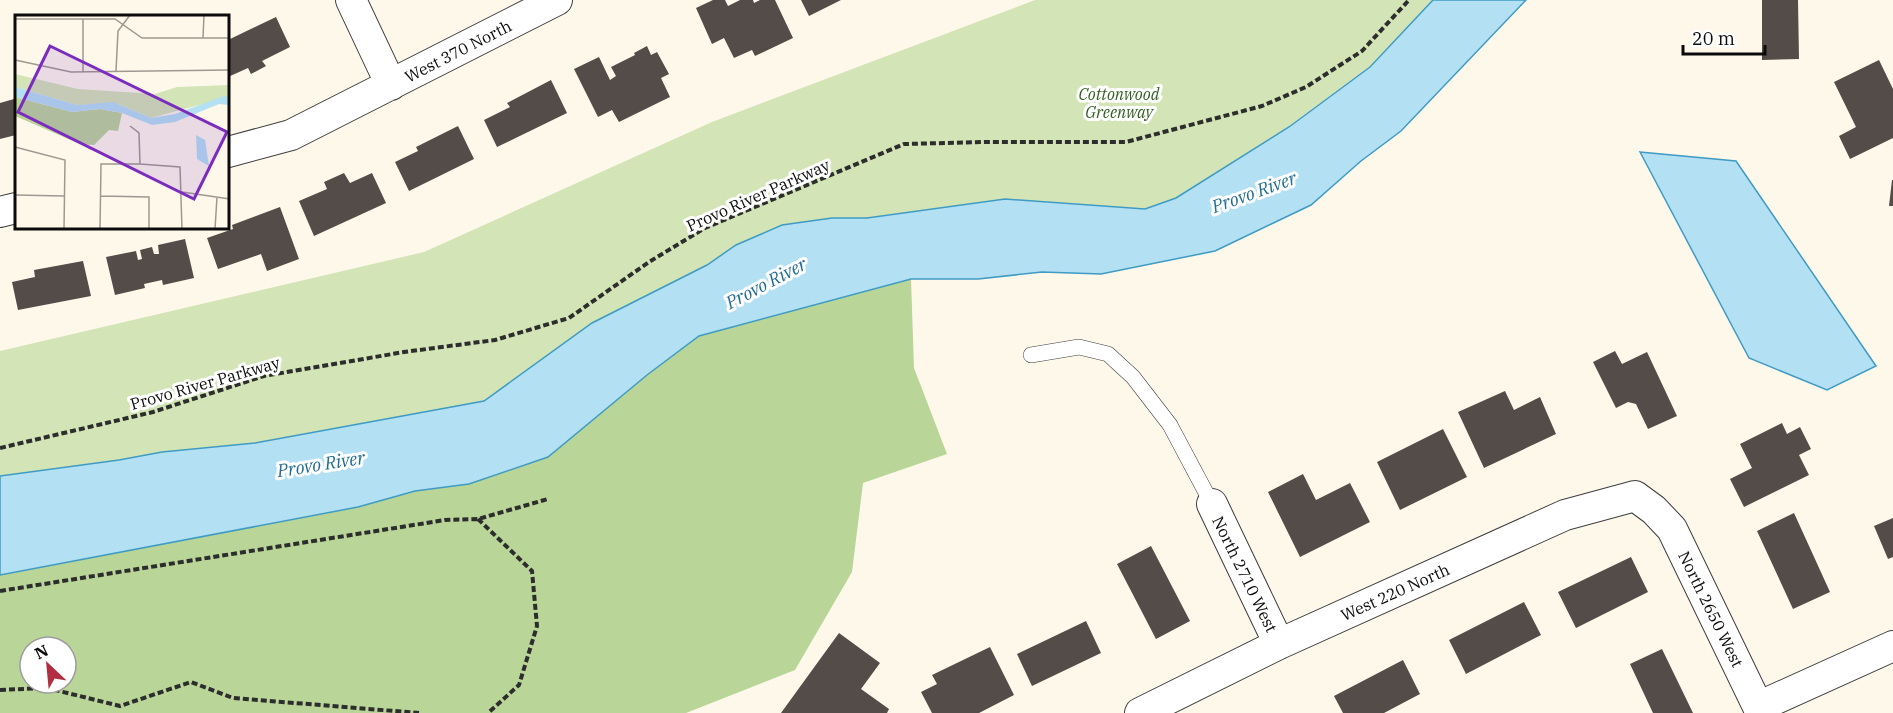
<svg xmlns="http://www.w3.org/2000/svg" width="1893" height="713" font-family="'IBM Plex Serif',serif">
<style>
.green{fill:#d3e5b7}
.forest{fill:#b9d598;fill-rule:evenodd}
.water{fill:#b3e0f2;stroke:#3f9bc4;stroke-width:1.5}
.building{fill:#534c48}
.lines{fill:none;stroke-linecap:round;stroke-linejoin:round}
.lane-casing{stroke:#3e3e3e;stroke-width:16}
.street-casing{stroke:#3e3e3e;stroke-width:32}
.path{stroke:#2d2d2d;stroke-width:4;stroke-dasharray:6 3;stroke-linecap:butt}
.lane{stroke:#fff;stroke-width:15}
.street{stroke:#fff;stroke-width:30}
.labels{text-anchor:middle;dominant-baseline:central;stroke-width:6;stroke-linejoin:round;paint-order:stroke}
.street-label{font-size:16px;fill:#0b0b0b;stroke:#fff}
.park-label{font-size:16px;font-style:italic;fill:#335e21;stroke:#fff}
.water-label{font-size:18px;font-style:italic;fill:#1e6b94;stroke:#fff}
.inset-road{fill:none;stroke:#9d9991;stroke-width:1.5}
.view{fill:#7b2cbf;fill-opacity:0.15;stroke:#7b2cbf;stroke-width:3}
.inset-edge{fill:none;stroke:#0b0b0b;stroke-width:3}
</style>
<rect width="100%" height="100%" fill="#fef8eb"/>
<path class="green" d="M1035,0H1433L1369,67L1288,127L1176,198L1145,209L1005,199L867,218H832L736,245L707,265L651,295L537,363L484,401L255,443L162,452L119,460L0,476V351L424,252L712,122Z"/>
<path class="forest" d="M911,279L914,368L947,454L863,483L852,572L795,670L686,713H0V575L358,507L415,491L469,484L548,457L647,375L699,336ZM30,647H66V683H30Z"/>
<path class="water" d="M1433,0H1526L1401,131L1361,161L1311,205L1215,251L1101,274L1042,272L978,279H911L699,336L647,375L548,457L469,484L415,491L358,507L0,575V476L119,460L162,452L255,443L484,401L592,323L707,265L736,245L782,225L832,218H867L1005,199L1145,209L1176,198L1289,127L1370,67Z
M1640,152L1736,161L1876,366L1827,390L1749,358Z"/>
<path class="building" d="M713,0H725L728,6L740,0H753L754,3L760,0H775L793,38L755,56L752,50L734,58L724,38L712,44L696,8Z
M801,0H841L809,16Z
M1762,0H1798L1799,59L1762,60Z
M276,17L290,47L262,61L266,66L251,74L248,68L228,77V40Z
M647,46L651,55L657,52L669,74L661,78L670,97L619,122L612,110L598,117L574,69L599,57L610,80L616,76L611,67L635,55L634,53Z
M1879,60L1893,89V138L1850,159L1839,136L1856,127L1834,82Z
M551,80L567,113L497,147L484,120L510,107L507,103Z
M14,99H16V135L0,139V103Z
M458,126L474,159L409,191L395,162L418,151L416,147Z
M344,173L350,183L372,173L386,203L314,236L299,201L327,189L324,182Z
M1892,180H1893V206H1889Z
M280,207L299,259L267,271L261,254L218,269L207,238L233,229L232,225Z
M185,239L194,278L163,285L162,280L144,284L145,288L115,295L106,257L136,251L138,260L142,259L140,250L152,247L154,254H159L158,245Z
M83,261L91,296L18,310L12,282L35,277L34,270Z
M1615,351L1622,364L1647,352L1677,416L1648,429L1636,404L1628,402L1616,408L1593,362Z
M1505,391L1514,410L1540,397L1556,434L1484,468L1458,412Z
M1782,423L1787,434L1800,427L1811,449L1799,455L1809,475L1744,507L1730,479L1752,468L1740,444Z
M1443,429L1467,477L1400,510L1377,462Z
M1303,474L1316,500L1350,483L1370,522L1300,557L1268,492Z
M1794,513L1830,592L1793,609L1757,531Z
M1893,518V557L1888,559L1874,526Z
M1151,546L1190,621L1156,639L1117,564Z
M1631,557L1648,592L1576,628L1558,592Z
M1524,602L1541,635L1466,674L1449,640Z
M1086,621L1101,653L1032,686L1017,654Z
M839,633L880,663L861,689L889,709L887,713H781Z
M990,647L1014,695L979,713H932L921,692L937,684L932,675Z
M1662,649L1693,713H1653L1630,664Z
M1403,660L1420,694L1384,713H1343L1334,696Z"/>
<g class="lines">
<defs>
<path id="lane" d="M1031,355L1079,347L1108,354L1133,377L1170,425L1212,504"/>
<path id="street" d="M351,0L391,85
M228,152L291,135L557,0
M0,212L16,208
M1212,504L1279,644
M1758,707L1893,646
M1140,713L1279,644L1565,515L1635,496L1654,510L1672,529L1761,713"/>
</defs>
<use href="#lane" class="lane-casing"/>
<use href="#street" class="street-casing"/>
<path class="path" d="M0,448L153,412L264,376L404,352L495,340L569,318L649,262L705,228L904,144L985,142H1126L1262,106L1306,87L1362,51L1409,0
M478,519L532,571L537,626L519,685L488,713
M0,591L445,520L478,519L548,499
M0,690L47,688L120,706L191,682L233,698L419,713"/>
<use href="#lane" class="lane"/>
<use href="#street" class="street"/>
</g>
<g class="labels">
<g class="street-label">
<text transform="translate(458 51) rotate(-27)">West 370 North</text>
<text transform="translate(758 195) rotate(-24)">Provo River Parkway</text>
<text transform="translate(205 383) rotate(-16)">Provo River Parkway</text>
<text transform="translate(1245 574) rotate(64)">North 2710 West</text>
<text transform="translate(1395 592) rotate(-24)">West 220 North</text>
<text transform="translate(1711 609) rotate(64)">North 2650 West</text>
</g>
<g class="park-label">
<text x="1119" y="94">Cottonwood<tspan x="1119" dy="18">Greenway</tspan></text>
</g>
<g class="water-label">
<text transform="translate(1254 192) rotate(-20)">Provo River</text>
<text transform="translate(766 283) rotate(-28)">Provo River</text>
<text transform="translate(321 464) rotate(-9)">Provo River</text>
</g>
</g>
<g transform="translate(15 15)">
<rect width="214" height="214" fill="#fef8eb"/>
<path d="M0,59L63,74L140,79L162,72L214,70V82L136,103L103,89L62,90L0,72Z" fill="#d3e5b7"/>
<path d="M0,82L57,97L85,94L107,98L103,116L94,115L79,130L65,129L0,101Z" fill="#b9d598"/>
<path d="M0,72L62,90L98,87L136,103L160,99L209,81L214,82V90L204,89L160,107L137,110L107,98L85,94L57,97L0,82ZM181,120L190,125L194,151L182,144Z" fill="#b3e0f2"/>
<path class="inset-road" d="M0,4H100L127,23H215M188,23L189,0M0,45L56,57L215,55M101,56L103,16L115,0M68,57V4M115,111L124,118L125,149M0,132L50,145L49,214M167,177L215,184M0,180L49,181M86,181L134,182V214M85,214L86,149H125L165,152L167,214M200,214L202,182"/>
<path class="view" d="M35,31L212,117L179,184L3,97Z"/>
<rect width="214" height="214" class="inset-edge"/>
</g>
<g transform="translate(48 665) rotate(334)"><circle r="28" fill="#ffffff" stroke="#9d9d9d" stroke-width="1.5"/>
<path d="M0-4.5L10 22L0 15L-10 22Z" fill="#b12d40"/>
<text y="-9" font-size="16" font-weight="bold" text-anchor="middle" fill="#0b0b0b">N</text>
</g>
<path d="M1683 45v9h82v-9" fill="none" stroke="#0b0b0b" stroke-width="3"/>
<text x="1692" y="45" font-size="18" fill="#0b0b0b" stroke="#ffffff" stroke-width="4.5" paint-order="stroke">20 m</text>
</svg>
